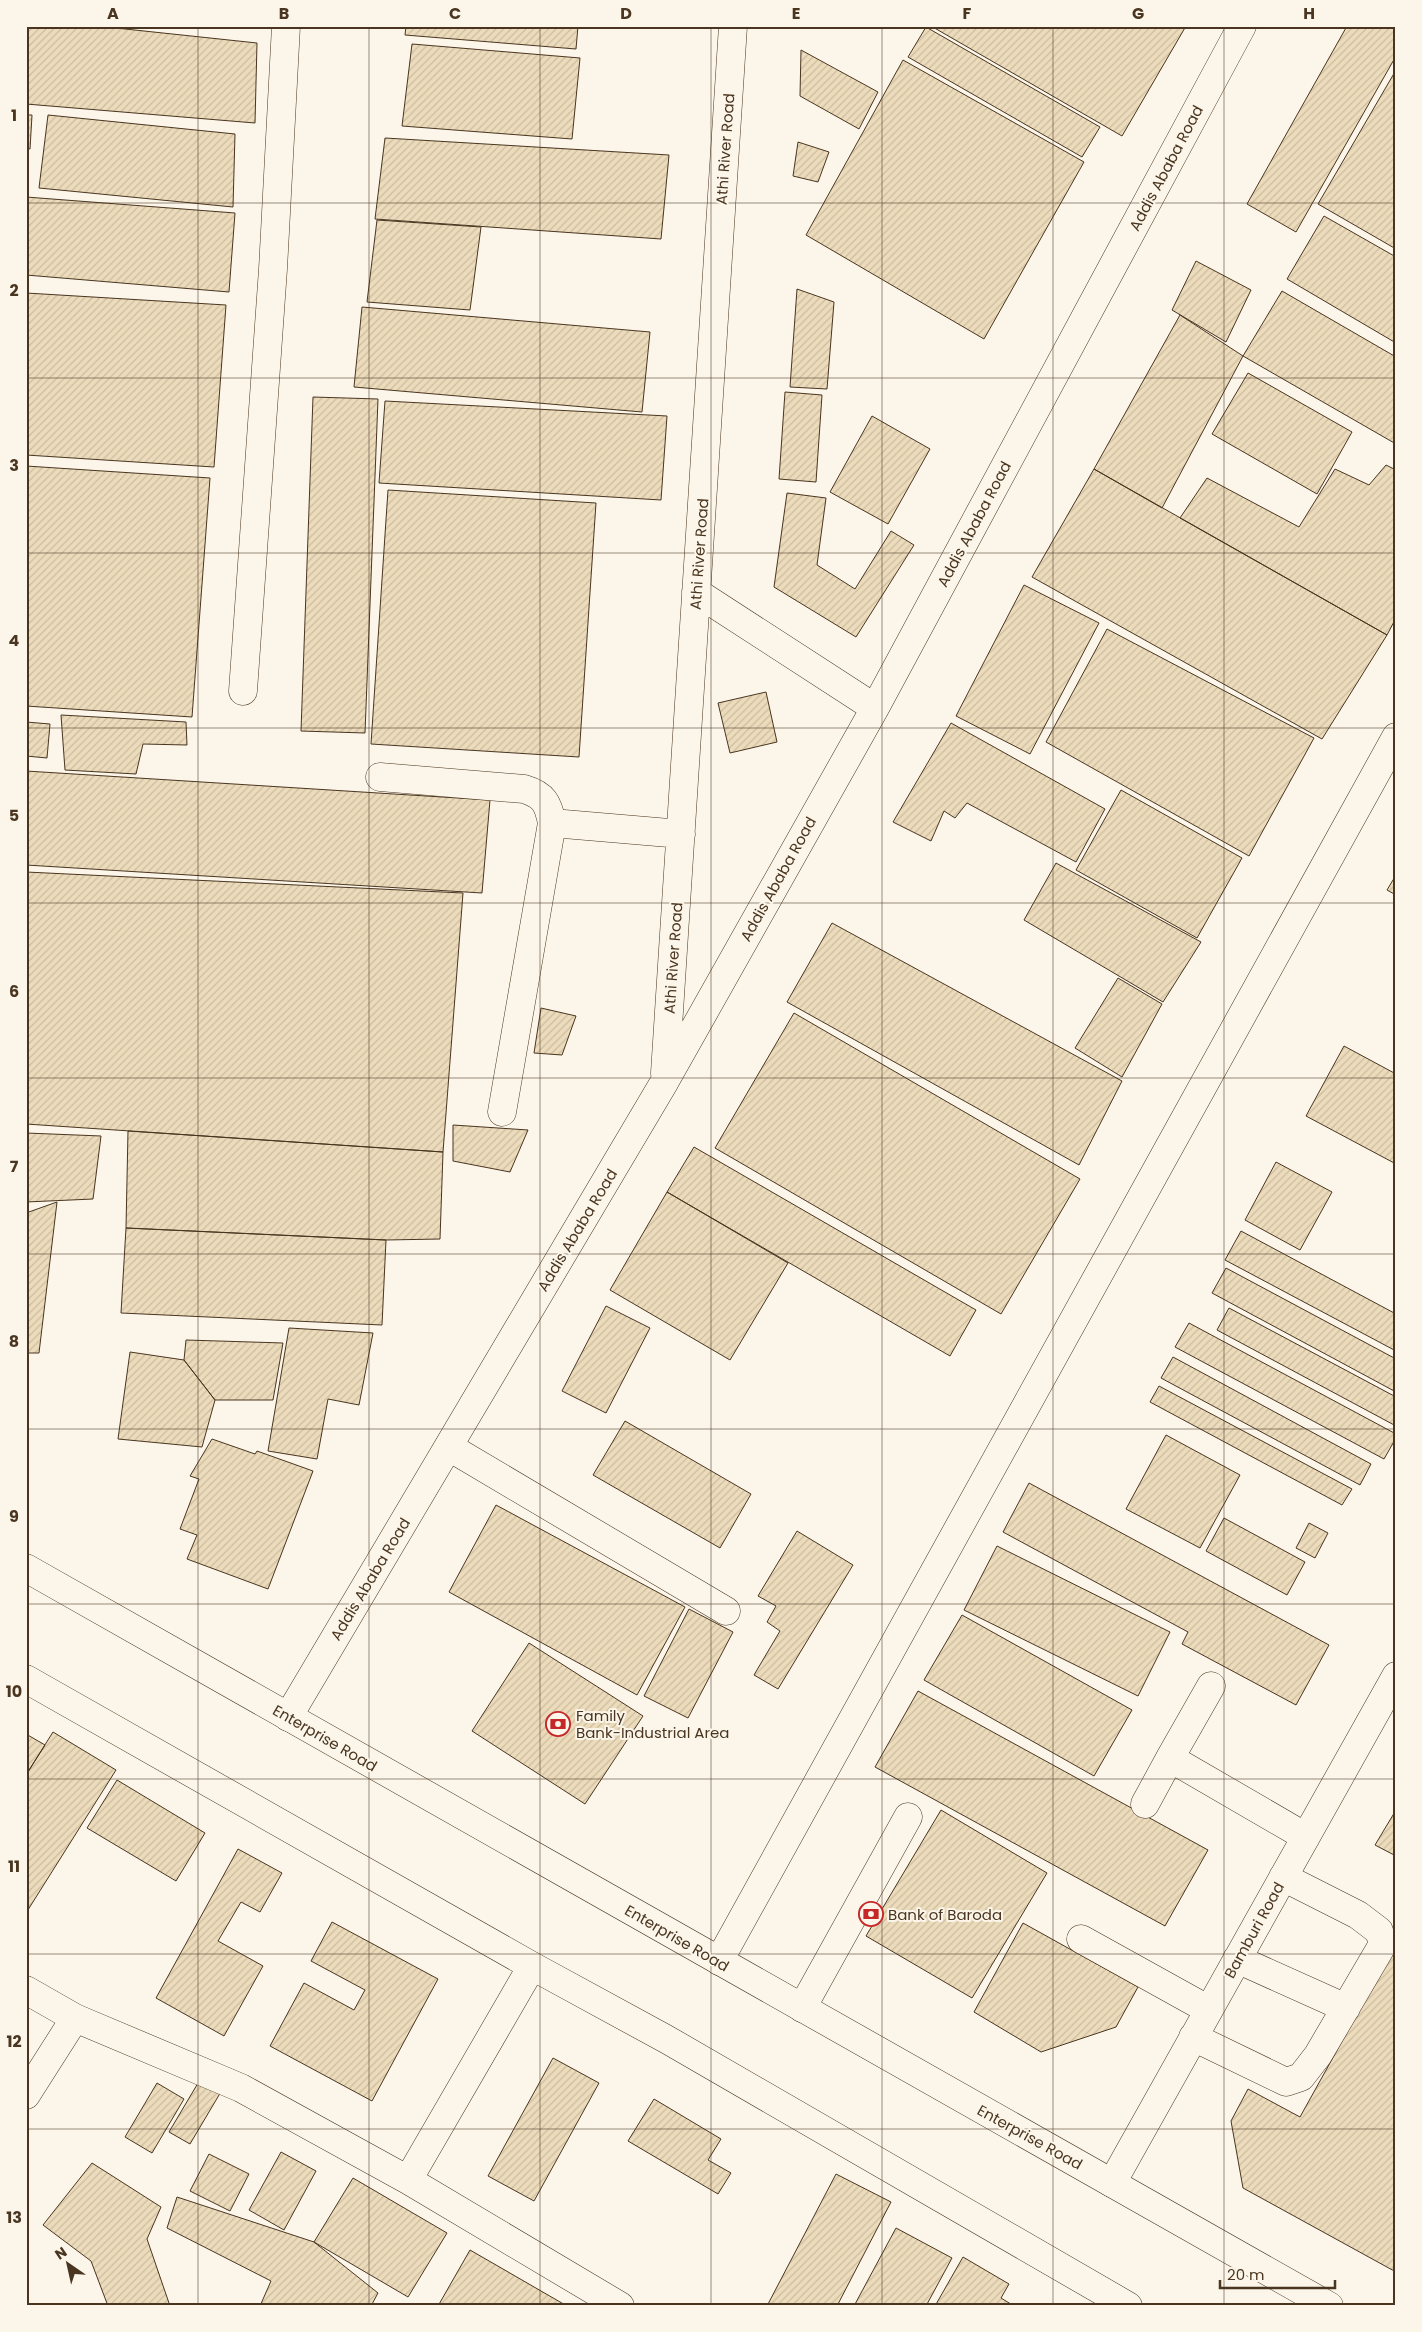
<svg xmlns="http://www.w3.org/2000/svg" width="1422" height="2332" font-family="Poppins,sans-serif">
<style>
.building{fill:url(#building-hatch);stroke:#4a3520}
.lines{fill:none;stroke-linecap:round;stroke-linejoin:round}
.minor-casing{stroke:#4a3520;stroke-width:29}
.major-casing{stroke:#4a3520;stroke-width:29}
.minor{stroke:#fbf6e9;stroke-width:28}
.major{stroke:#fbf6e9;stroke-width:28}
.grid{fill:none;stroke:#4a3520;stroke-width:1;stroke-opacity:0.55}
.labels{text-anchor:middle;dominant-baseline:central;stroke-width:4;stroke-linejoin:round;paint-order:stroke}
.street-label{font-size:15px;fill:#4a3520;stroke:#fbf6e9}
.poi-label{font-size:15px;fill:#4a3520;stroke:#fbf6e9;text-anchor:start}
.neatline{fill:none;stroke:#4a3520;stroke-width:2}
.grid-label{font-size:16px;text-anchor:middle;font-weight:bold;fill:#4a3520}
</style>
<defs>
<pattern id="building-hatch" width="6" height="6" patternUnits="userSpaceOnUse" patternTransform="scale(1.25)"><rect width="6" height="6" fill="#ecdcbc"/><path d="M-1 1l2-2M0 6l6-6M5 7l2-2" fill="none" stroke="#ccbda1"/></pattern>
</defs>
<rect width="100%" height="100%" fill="#fbf6e9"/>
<path class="building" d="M26,26H97L257,43L255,123L26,104Z
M406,26H578L576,49L405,35Z
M931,26H1186L1122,136Z
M1347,26H1396V56L1296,232L1247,204Z
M926,27L1100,127L1082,157L908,57Z
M412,44L580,58L572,139L402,126Z
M801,50L878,92L859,129L800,96Z
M903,60L1084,162L984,339L806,235Z
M1396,70V249L1318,204Z
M26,115H32L30,149L26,148Z
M48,115L235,134L233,207L39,188Z
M385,138L669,155L661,239L375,219Z
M798,142L829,152L818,182L793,176Z
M26,197L235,213L229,292L26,275Z
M1324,216L1396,257V343L1287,279Z
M377,220L481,227L470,310L367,302Z
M1196,261L1251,290L1226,342L1172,310Z
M797,289L834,302L827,389L790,387Z
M1282,291L1396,357V444L1243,356Z
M26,293L226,305L214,467L26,455Z
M362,307L650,332L642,412L354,387Z
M1180,315L1243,356L1162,508L1094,469Z
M1248,373L1352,432L1317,494L1212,434Z
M785,392L822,395L816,482L779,479Z
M313,397L378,399L365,733L301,731Z
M385,401L667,416L661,500L379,483Z
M872,416L930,449L888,524L830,492Z
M1386,465L1396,470V618L1387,635L1180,518L1207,478L1299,527L1335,469L1369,485Z
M26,466L210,478L192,717L26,706Z
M1094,469L1387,635L1322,739L1032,577Z
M388,490L596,503L579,757L371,744Z
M787,493L826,498L817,565L855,589L891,531L914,545L856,637L774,587Z
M1024,585L1099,623L1030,754L956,716Z
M1107,629L1314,738L1249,856L1046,742Z
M766,692L777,742L730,753L718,703Z
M61,715L186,722L187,745L143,744L136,774L65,770Z
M26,722L50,724L47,758L26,756Z
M951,723L1105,809L1076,862L967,803L955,818L944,811L931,841L893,822Z
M26,771L490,800L482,893L26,865Z
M1121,790L1242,858L1197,938L1076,870Z
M1056,863L1201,942L1163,1002L1024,920Z
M26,872L463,893L443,1152L26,1124Z
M1396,875V895L1387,890Z
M832,923L1122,1081L1079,1165L787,1002Z
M1118,978L1162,1004L1122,1077L1075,1048Z
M541,1008L576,1016L562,1055L534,1053Z
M794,1013L1080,1179L1001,1314L715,1148Z
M1344,1046L1396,1074V1164L1306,1116Z
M453,1125L528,1130L510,1172L453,1161Z
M128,1131L443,1152L440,1239L386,1240L126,1228Z
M26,1133L101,1136L93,1199L26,1202Z
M694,1147L976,1310L950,1356L667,1192Z
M1276,1162L1332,1192L1300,1250L1245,1220Z
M667,1192L788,1263L730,1360L610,1290Z
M57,1202L39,1353H26V1213Z
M126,1228L386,1240L382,1325L121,1313Z
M1241,1231L1396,1314V1351L1225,1260Z
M1226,1268L1396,1359V1392L1212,1293Z
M606,1306L650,1328L606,1413L562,1391Z
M1229,1308L1396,1397V1426L1217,1330Z
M1189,1323L1396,1434V1438L1384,1459L1175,1347Z
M289,1328L373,1333L359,1405L328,1399L317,1459L268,1451Z
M186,1340L283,1343L273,1400H215L184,1360Z
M130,1352L184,1360L215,1400L202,1447L118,1439Z
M1173,1357L1371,1464L1360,1485L1161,1378Z
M1159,1386L1352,1489L1342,1505L1150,1402Z
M625,1421L751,1494L720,1548L593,1475Z
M1166,1435L1240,1475L1200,1548L1126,1509Z
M212,1439L255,1454L257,1451L313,1471L268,1589L187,1559L197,1535L180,1529L199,1479L190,1476Z
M1029,1483L1329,1645L1296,1705L1182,1644L1188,1632L1003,1532Z
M496,1505L685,1607L637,1695L449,1592Z
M1224,1518L1305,1562L1287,1595L1206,1551Z
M1309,1523L1328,1533L1315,1558L1296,1548Z
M797,1531L853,1565L778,1689L754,1675L780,1631L767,1622L776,1606L758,1596Z
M997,1546L1170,1632L1138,1696L964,1610Z
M689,1609L733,1632L688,1718L644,1696Z
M962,1615L1132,1710L1094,1776L924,1680Z
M529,1643L643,1716L585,1804L472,1731Z
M918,1691L1208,1850L1165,1926L875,1767Z
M53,1732L116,1770L26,1913V1775Z
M26,1734L45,1745L26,1775Z
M117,1780L205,1833L176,1881L87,1828Z
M941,1810L1047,1873L972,1998L866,1936Z
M1396,1810V1856L1375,1845Z
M238,1849L282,1873L260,1912L241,1902L218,1941L263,1966L224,2036L156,1998Z
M332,1922L438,1979L372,2101L270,2046L304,1983L354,2010L365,1990L311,1961Z
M1023,1923L1138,1987L1116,2027L1041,2052L974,2012Z
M1396,1944V2272L1243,2188L1231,2121L1248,2089L1300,2117Z
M553,2058L599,2083L534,2201L488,2176Z
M201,2078L222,2090L190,2144L169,2132Z
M157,2083L184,2099L152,2153L125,2137Z
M654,2099L721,2139L708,2160L731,2173L718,2194L628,2141Z
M281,2152L316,2171L284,2230L249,2210Z
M209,2154L249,2174L230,2211L190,2191Z
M92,2163L161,2207L147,2239L170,2306H108L91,2261L43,2225Z
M836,2174L891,2202L837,2306H767Z
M353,2178L447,2233L408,2297L314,2242Z
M177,2197L314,2242L378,2293L371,2306H260L271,2281L167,2228Z
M896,2228L952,2258L926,2306H854Z
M470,2250L567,2306H438Z
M963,2257L1009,2284L1001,2298L1014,2306H935Z"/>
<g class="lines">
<defs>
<path id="minor" d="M696,592L875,708
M243,691L273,269L286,26
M380,777L524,789C544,795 548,803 552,823L502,1112
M552,823L681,834
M665,1073L733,26
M449,1447L726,1611
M288,1717L665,1081L875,708L1242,26
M1170,1758L1211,1686
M1145,1804L1170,1758L1306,1837
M1081,1939L1209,2010
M1237,1959L1346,2008
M719,1961L1396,737
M26,1990L75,2018L241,2088L408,2180L620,2306
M802,2008L908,1817
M1193,2037L1286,2082L1301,2077L1318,2055L1383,1944L1379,1931L1358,1915L1283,1877
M26,2095L75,2018
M408,2180L532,1966
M1112,2183L1396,1676"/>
<path id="major" d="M26,1568L1329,2306
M26,1679L532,1966L666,2039L1128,2306"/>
</defs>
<use href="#minor" class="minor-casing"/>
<use href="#major" class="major-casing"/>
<use href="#minor" class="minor"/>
<use href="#major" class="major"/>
</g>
<path class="grid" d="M198,26V2306M369,26V2306M540,26V2306M711,26V2306M882,26V2306M1053,26V2306M1224,26V2306M26,203H1396M26,378H1396M26,553H1396M26,728H1396M26,903H1396M26,1078H1396M26,1254H1396M26,1429H1396M26,1604H1396M26,1779H1396M26,1954H1396M26,2129H1396"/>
<defs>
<symbol id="bank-ring" viewBox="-11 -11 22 22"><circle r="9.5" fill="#fbf6e9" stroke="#c62828" stroke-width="1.5"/><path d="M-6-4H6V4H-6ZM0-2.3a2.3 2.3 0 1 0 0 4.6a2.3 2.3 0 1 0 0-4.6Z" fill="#c62828"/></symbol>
</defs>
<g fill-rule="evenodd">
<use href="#bank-ring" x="544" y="1710" width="28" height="28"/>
<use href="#bank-ring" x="857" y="1900" width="28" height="28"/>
</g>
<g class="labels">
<g class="street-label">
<text transform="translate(725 149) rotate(-86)">Athi River Road</text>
<text transform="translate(1166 168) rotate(-62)">Addis Ababa Road</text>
<text transform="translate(974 524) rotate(-62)">Addis Ababa Road</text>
<text transform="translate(699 554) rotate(-86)">Athi River Road</text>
<text transform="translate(778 879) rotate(-61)">Addis Ababa Road</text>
<text transform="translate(673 958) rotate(-86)">Athi River Road</text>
<text transform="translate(577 1230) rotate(-59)">Addis Ababa Road</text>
<text transform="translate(370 1579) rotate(-59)">Addis Ababa Road</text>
<text transform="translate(325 1738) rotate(30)">Enterprise Road</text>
<text transform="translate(1254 1930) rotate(-61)">Bamburi Road</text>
<text transform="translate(677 1938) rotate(30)">Enterprise Road</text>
<text transform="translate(1030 2137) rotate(29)">Enterprise Road</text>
</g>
<g class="poi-label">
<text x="576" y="1715">Family<tspan x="576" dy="17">Bank-Industrial Area</tspan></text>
<text x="888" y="1914">Bank of Baroda</text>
</g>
</g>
<rect width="1422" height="2332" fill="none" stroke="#fbf6e9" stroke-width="55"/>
<g transform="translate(68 2264) rotate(326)" stroke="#fbf6e9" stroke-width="4" paint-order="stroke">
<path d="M0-4L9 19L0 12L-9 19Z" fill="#4a3520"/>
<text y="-8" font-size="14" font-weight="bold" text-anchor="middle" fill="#4a3520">N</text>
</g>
<path d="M1220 2280v8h115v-8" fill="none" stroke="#4a3520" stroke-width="2.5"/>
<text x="1227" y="2280" font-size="15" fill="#4a3520" stroke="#fbf6e9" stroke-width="4" paint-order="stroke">20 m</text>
<rect x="28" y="28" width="1366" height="2276" class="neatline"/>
<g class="grid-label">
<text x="113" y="19">A</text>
<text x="284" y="19">B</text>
<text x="455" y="19">C</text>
<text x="626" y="19">D</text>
<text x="796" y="19">E</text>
<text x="967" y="19">F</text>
<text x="1138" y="19">G</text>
<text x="1309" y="19">H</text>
<text x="14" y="121">1</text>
<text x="14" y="296">2</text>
<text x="14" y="471">3</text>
<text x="14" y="646">4</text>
<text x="14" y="821">5</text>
<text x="14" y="997">6</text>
<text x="14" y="1172">7</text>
<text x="14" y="1347">8</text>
<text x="14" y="1522">9</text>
<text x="14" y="1697">10</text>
<text x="14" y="1872">11</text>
<text x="14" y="2047">12</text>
<text x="14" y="2223">13</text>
</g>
</svg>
